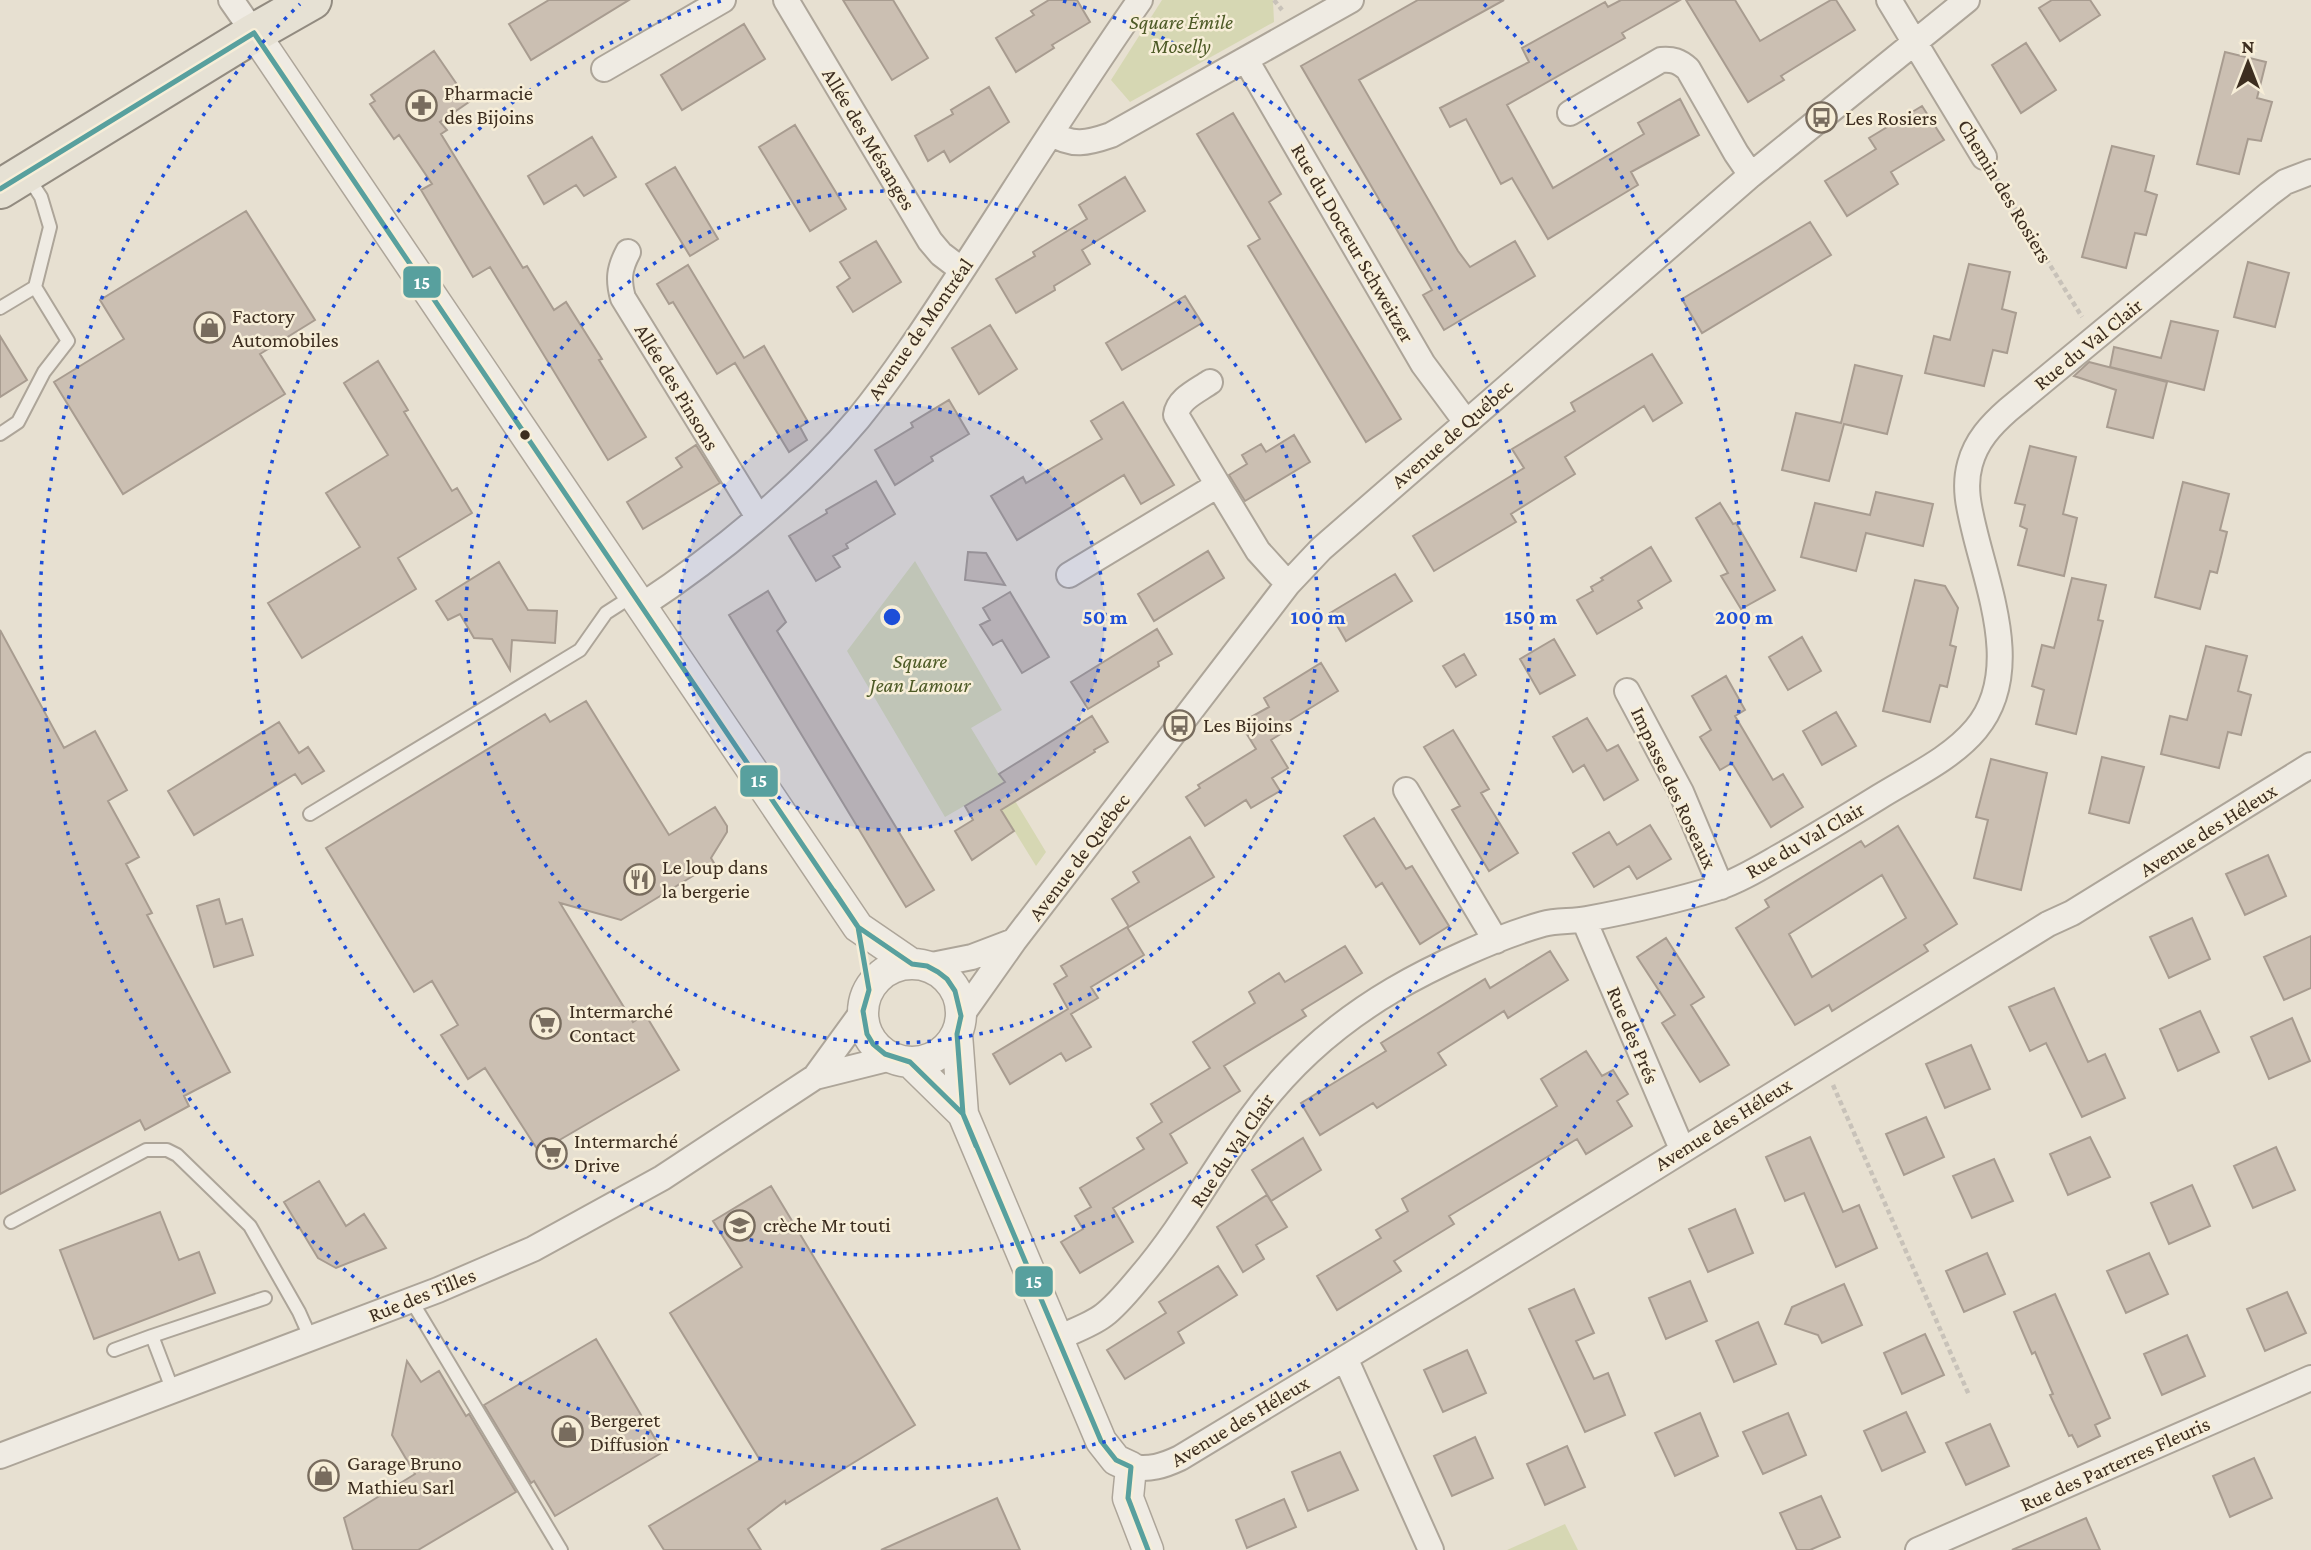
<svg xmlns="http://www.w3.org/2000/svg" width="2311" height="1550" font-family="'Crimson Pro',serif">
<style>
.green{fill:#d6d7b3}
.building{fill:#cbbfb2;stroke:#a89c90;stroke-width:2;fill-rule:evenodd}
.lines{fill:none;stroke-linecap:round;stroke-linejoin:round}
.service-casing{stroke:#ada599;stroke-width:16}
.minor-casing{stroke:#ada599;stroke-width:28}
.tertiary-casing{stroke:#ada599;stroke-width:33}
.primary-casing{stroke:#928b80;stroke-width:42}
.path{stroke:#c8c2b9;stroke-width:4.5;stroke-dasharray:5 3.5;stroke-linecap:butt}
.service{stroke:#efebe3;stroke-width:12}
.minor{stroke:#efebe3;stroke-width:24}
.tertiary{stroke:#efebe3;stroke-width:30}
.primary{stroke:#e6e1d4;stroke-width:38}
.bus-1-casing{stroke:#f7eed8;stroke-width:10}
.bus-1{stroke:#58a09e;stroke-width:5}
.ring{fill:none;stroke:#1d4ed8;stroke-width:3.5;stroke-dasharray:3.5 7}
.bus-dot{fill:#3d2e20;stroke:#f7eed8;stroke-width:2.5}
.labels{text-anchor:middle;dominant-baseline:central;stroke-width:5;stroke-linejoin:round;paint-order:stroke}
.park-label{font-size:21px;font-style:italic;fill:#4d5a26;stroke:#f7eed8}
.poi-label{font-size:21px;fill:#3d2e20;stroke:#f7eed8;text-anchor:start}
.street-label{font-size:21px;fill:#3d2e20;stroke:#f7eed8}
.centre{fill:#1d4ed8;stroke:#f7eed8;stroke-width:3.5}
.ring-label{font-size:21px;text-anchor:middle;font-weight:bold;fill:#1d4ed8;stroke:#f7eed8;stroke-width:5;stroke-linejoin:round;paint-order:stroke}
.line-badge{stroke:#f7eed8;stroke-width:2.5}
.badge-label{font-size:19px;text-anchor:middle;font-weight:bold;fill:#fff}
</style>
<rect width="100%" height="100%" fill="#e7e0d1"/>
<path class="green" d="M1162,0H1273L1274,22L1130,102L1111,80Z
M915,561L1002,710L971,728L1046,852L1036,866L990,791L945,817L847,651Z
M1565,1524L1578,1550H1507Z"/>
<path class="building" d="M549,0H629L531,60L509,24Z
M843,0H893L928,58L892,80Z
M1049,0H1077L1090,22L1052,45L1054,48L1016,72L996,38L1034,15L1031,11Z
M1418,0H1504L1359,80L1458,251L1470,267L1515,241L1535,276L1444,330L1423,295L1432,290L1301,66Z
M1621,0H1680L1622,33L1625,38L1507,105L1553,188L1644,134L1638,123L1680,99L1699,135L1631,172L1638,185L1548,239L1512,178L1501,184L1466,119L1450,127L1440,108L1529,62L1522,48L1605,2L1608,7Z
M1686,0H1735L1760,41L1831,0H1836L1855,30L1781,76L1784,80L1748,102Z
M2052,0H2090L2100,15L2060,41L2039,8Z
M744,24L765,59L682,110L661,75Z
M2026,43L2056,90L2021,113L1992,65Z
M434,51L469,102L440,122L447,130L441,134L523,268L527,266L554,310L566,302L602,359L599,360L646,437L608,460L490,267L473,277L421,190L432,184L399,135L394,139L370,104L375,101L371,95Z
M2225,52L2266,62L2257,98L2272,102L2261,141L2248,139L2239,174L2197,164Z
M989,87L1009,122L950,162L944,151L928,161L915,136L953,114L951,110Z
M1922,106L1944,140L1891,172L1898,184L1847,216L1825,181L1876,149L1869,138Z
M1233,113L1281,194L1269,202L1401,419L1366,442L1248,246L1260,239L1197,134Z
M795,125L846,209L810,231L759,147Z
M592,137L616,177L584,196L576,185L544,204L528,176Z
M2112,146L2154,156L2145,191L2157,195L2146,235L2135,233L2126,268L2082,257Z
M675,167L718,239L690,256L646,184Z
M1125,177L1145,211L1082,250L1090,264L1054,286L1055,290L1016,313L996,279L1035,256L1033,252L1087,219L1079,205Z
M246,211L315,320L260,354L285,394L123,494L54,382L124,339L100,300Z
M1810,222L1831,255L1702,333L1682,299Z
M876,241L901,282L853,312L837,287L850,278L840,262Z
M2248,262L2289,273L2275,327L2234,317Z
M1969,264L2010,272L2002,309L2016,313L2007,353L1993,350L1984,386L1925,373L1934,336L1950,340Z
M688,265L744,358L764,346L808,422L800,427L807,440L789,452L735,363L717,374L673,302L669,304L657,284Z
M1185,296L1202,323L1122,370L1106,343Z
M2171,321L2218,331L2204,390L2110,367L2114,347L2161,358Z
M990,325L1017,369L979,394L952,348Z
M0,336L27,380L0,397Z
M1652,354L1682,403L1653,421L1644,406L1565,457L1575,474L1511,514L1516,522L1434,571L1413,536L1524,468L1512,449L1575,411L1571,403Z
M378,361L408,410L404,412L452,491L457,488L472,513L398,558L416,589L302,658L268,603L360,547L326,493L388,455L344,383Z
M2089,362L2167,382L2153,438L2107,427L2116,390L2074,376Z
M1855,365L1902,376L1887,434L1844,424L1829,481L1782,470L1796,413L1841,423Z
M949,400L969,434L931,457L933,461L895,485L875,450L913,427L911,423Z
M1123,402L1174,485L1141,504L1124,475L1017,540L991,496L1023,477L1026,483L1102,439L1091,421Z
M1294,435L1310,462L1245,501L1229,475L1247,464L1242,455L1261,444L1266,452Z
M696,445L720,483L643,529L627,502L682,467L676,458Z
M2030,446L2076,457L2063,514L2077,518L2064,576L2018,565L2027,529L2020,526L2025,505L2015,503Z
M876,481L895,514L846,544L848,548L833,556L840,567L816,581L789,536L827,513L826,510Z
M2183,482L2229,494L2220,530L2227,532L2222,553L2217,573L2210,571L2200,609L2155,597Z
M1876,492L1933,504L1923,546L1866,533L1856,571L1801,557L1815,503L1870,515Z
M1720,503L1733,524L1736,523L1775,590L1741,609L1721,576L1728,573L1696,518Z
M1651,547L1671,581L1638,601L1642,608L1597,634L1577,600L1593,591L1591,587L1603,580L1601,578Z
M1208,551L1224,578L1154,621L1138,594Z
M968,552L986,553L1005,585L965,580Z
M499,562L528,610L557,611L555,643L512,640L510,670L492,639L474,638L460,614L448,620L436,601Z
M1395,574L1412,601L1346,641L1330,613Z
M2072,578L2106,585L2098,620L2103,621L2076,734L2036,724L2044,690L2032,686L2042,645L2054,648Z
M1915,580L1945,586L1958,608L1950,645L1956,647L1947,687L1940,685L1930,722L1883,711Z
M768,591L786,622L777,631L934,890L906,907L729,615Z
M1010,592L1049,657L1022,673L1002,640L993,645L980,625L990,620L983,608Z
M1157,629L1172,654L1158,662L1159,666L1088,709L1071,682Z
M0,630L64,748L95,731L127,790L108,801L139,857L126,864L152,913L147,915L230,1072L184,1096L189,1106L145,1130L140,1120L0,1194Z
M1802,637L1821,671L1788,690L1769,657Z
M1554,639L1575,675L1540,694L1520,659Z
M2206,646L2247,656L2238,691L2251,695L2241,735L2228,732L2219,768L2161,754L2170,716L2187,720Z
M1464,654L1476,675L1456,687L1443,666Z
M1321,663L1338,691L1281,726L1284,732L1271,740L1288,768L1272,778L1280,791L1251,808L1246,800L1205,826L1186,797L1200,788L1198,785L1256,749L1240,723L1269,707L1264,698Z
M1726,676L1745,710L1735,716L1773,780L1783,774L1803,807L1771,827L1732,763L1720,770L1700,737L1711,730L1692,696Z
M586,701L669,835L715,807L727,826V832L711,858L714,863L621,920L560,903L633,1022L645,1014L679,1070L539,1152L485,1068L468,1079L441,1035L458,1025L432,981L414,992L326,848L545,714L550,722Z
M1836,712L1856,746L1822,765L1803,731Z
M1092,716L1108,742L1094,750L1095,752L1001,810L1014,831L972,860L955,831L973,820L965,806L1005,782L999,774Z
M1587,718L1607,751L1618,745L1638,780L1604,800L1584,765L1573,772L1553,737Z
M279,722L299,753L308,747L324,771L302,784L295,774L194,835L168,791Z
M1453,730L1489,789L1481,793L1518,853L1489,871L1452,810L1460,806L1424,747Z
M2102,757L2144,767L2129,823L2089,813Z
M1991,759L2047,773L2021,890L1974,878L1988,820L1976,817Z
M1374,818L1406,869L1412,866L1449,926L1420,944L1382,883L1376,887L1344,836Z
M1650,825L1671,859L1637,879L1629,866L1594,887L1573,853L1609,832L1617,845Z
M1898,826L1957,924L1924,945L1928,951L1832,1011L1829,1005L1795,1025L1736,928L1769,907L1765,900L1861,841L1865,847ZM1882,875L1906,918L1812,977L1789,934Z
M1190,837L1214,877L1129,927L1112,899L1139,882L1133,872Z
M2268,855L2286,896L2245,915L2226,874Z
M219,899L226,924L242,919L253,955L214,967L197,906Z
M2192,918L2210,959L2169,978L2150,937Z
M1127,927L1144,955L1091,987L1098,998L1071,1014L1091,1047L1066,1061L1061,1053L1010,1084L993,1054L1068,1009L1054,984L1067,976L1061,966Z
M2311,936V988L2284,1000L2264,957Z
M1666,938L1704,997L1691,1005L1729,1065L1700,1082L1662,1023L1675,1015L1637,957Z
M1345,946L1362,973L1302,1010L1306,1016L1224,1066L1240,1091L1170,1134L1187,1163L1113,1208L1133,1242L1080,1273L1061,1242L1083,1229L1075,1216L1091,1207L1080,1188L1144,1149L1137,1138L1162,1122L1151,1104L1210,1068L1193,1042L1255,1003L1249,992L1279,973L1285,982Z
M1550,951L1568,980L1508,1018L1504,1011L1438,1053L1446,1065L1377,1108L1373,1103L1320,1135L1301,1103L1386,1051L1381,1043L1485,979L1490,988Z
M2054,988L2088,1062L2105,1054L2125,1098L2082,1117L2046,1043L2030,1051L2009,1007Z
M2200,1011L2219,1052L2178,1071L2160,1029Z
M2292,1018L2310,1061L2269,1079L2251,1037Z
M1971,1045L1990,1089L1945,1108L1926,1064Z
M1586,1051L1602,1076L1613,1070L1628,1094L1617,1101L1632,1126L1586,1154L1577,1139L1449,1216L1454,1224L1394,1261L1401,1271L1337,1310L1317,1276L1381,1238L1376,1230L1408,1211L1402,1199L1557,1106L1541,1079Z
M1926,1117L1944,1157L1904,1175L1886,1134Z
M1810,1137L1843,1212L1859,1205L1877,1248L1836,1267L1804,1193L1785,1201L1766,1157Z
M2090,1137L2110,1177L2068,1195L2050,1154Z
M1303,1138L1321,1170L1271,1201L1252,1170Z
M2276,1147L2295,1190L2253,1208L2234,1166Z
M1994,1159L2013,1201L1972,1218L1953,1176Z
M319,1181L346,1226L364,1214L386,1248L336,1268L318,1258L284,1202Z
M2192,1185L2210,1226L2169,1244L2151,1203Z
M771,1186L915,1425L786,1504L785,1501L748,1529L761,1550H664L649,1526L760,1460L670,1313L742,1267L713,1221Z
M1267,1195L1287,1227L1256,1245L1264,1259L1243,1272L1217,1227Z
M1735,1209L1753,1253L1708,1272L1689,1229Z
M160,1212L179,1260L199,1252L215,1293L94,1339L60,1250Z
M1987,1253L2005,1294L1964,1312L1946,1271Z
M2149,1253L2168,1294L2126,1313L2107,1271Z
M1218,1266L1237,1295L1178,1332L1184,1343L1125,1379L1107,1350L1166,1313L1159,1302Z
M1690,1281L1707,1321L1666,1339L1649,1298Z
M1844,1284L1862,1325L1822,1343L1818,1335L1785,1324L1792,1307Z
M1574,1289L1594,1333L1576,1341L1594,1379L1608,1373L1625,1415L1585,1432L1529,1309Z
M2287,1292L2306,1333L2265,1351L2247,1309Z
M2055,1294L2110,1418L2095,1425L2100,1436L2078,1447L2072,1435L2069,1436L2050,1395L2053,1394L2035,1352L2032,1354L2014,1312Z
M1758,1322L1776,1364L1734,1382L1716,1341Z
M1925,1334L1944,1375L1902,1394L1884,1353Z
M2187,1335L2205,1376L2162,1395L2144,1354Z
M596,1339L663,1452L555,1516L534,1481L531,1483L484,1405Z
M1467,1350L1486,1393L1443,1412L1424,1370Z
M407,1361L421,1382L439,1371L466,1416L469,1414L516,1492L418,1550H353L344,1518L415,1474L392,1435Z
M1906,1412L1925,1452L1882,1471L1864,1431Z
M1700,1413L1718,1456L1675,1476L1655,1433Z
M1788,1413L1806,1455L1763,1474L1743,1432Z
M1990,1424L2009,1466L1966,1485L1946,1443Z
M1475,1437L1493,1478L1452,1496L1434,1456Z
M1567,1446L1585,1487L1545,1505L1527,1464Z
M1340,1452L1358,1490L1308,1511L1292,1472Z
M2254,1458L2272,1498L2230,1517L2213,1476Z
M1821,1496L1840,1537L1810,1550H1797L1780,1513Z
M997,1498L1020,1550H881Z
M1284,1499L1296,1527L1247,1548L1236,1520Z
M2086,1518L2100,1550H2012Z"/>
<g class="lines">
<defs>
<path id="service" d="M0,308L35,287L50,227L41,197L28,177
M0,434L18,422L44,372L68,341L35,287
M310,814L580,650L606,613L634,595
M11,1222L146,1150H167L177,1155L250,1226L299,1312L311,1339
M411,1300L561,1550
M114,1350L152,1336
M173,1391L152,1336L265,1298"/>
<path id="minor" d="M231,0L254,33
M786,0L930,241L941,254L962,270
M1889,0L1984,157
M1246,60L1423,364L1466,422
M604,69L723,0
M1570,113L1661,60C1673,59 1679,61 1688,69L1736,153L1751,175
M1051,133C1072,147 1088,143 1111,135L1351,0
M628,252C619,269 618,280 623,298L758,517
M1210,382C1197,391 1178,399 1176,415L1218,485
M1069,575L1218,485L1258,551L1288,584
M641,606C717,556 800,488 858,419C897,371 931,318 965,266C1023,177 1079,87 1140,0
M1627,691L1681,792L1721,887
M1406,790L1496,941
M1584,920L1682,1149
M927,966L972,957L1014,941
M961,1016L1014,941L1288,584L1321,549L1751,175L1967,0
M815,1077L863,1011
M1058,1338C1073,1331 1091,1325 1104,1315C1118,1304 1129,1290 1140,1277C1183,1227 1212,1171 1250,1119C1288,1066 1337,1023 1393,990C1434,966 1497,937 1543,924C1557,920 1572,922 1587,919C1630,911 1675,901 1717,888C1738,881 1758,869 1777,858C1811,839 1845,818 1879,797C1911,777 1951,759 1976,729C2021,675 1991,597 1976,537C1970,512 1963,489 1970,464C1976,441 1991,425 2008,410L2269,194L2285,182L2311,172
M1345,1358L1431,1550
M0,1456L438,1290L533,1249L662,1178L815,1077L891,1058
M1131,1467C1150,1470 1163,1466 1180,1458L1464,1286L2048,924L2072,913L2311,765
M1918,1550L2311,1378"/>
<path id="tertiary" d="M254,33L858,927L912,964
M863 1013a49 49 0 1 1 98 0a49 49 0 1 1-98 0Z
M957,1034L963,1114L1101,1441L1116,1460L1131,1467L1128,1498L1148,1550
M910,1062L963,1114"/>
<path id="primary" d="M0,189L254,33L312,0"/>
</defs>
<use href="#service" class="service-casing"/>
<use href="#minor" class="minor-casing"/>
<use href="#tertiary" class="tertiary-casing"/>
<use href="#primary" class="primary-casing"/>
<path class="path" d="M1274,0L1282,10
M1997,179L2082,317
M1833,1085L1969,1395"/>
<use href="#service" class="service"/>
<use href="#minor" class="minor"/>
<use href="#tertiary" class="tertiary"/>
<use href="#primary" class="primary"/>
<defs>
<path id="bus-1" d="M254,33L858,927L912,964L927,966L938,972L947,979L955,991L961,1016L957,1034L963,1114L1101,1441L1116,1460L1131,1467L1128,1498L1148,1550
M0,189L254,33
M834,891L858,927L869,990L863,1011L867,1034L873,1044L885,1054L910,1062L963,1114L976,1146"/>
</defs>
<use href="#bus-1" class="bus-1-casing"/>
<use href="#bus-1" class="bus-1"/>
</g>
<circle cx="892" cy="617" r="213" fill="#1d4ed8" fill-opacity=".12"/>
<g class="ring">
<circle cx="892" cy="617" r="213"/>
<circle cx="892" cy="617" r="426"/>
<path d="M1063 1A639 639 0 1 1 721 1"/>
<path d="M1484 4A852 852 0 1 1 300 4"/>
</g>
<defs>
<symbol id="pharmacy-ring" viewBox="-11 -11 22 22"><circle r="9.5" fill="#f7eed8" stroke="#786c5e" stroke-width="1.5"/><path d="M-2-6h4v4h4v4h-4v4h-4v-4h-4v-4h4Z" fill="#786c5e"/></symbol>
<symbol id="bus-ring" viewBox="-11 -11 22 22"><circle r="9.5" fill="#f7eed8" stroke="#786c5e" stroke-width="1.5"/><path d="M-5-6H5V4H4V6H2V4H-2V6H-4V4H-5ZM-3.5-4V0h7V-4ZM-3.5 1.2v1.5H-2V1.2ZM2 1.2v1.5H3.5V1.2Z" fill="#786c5e"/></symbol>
<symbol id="shop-ring" viewBox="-11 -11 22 22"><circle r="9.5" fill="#f7eed8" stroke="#786c5e" stroke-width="1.5"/><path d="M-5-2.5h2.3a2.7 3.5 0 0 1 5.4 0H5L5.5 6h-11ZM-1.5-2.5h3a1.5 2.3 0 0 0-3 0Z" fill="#786c5e"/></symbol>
<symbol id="restaurant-ring" viewBox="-11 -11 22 22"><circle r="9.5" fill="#f7eed8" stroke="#786c5e" stroke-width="1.5"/><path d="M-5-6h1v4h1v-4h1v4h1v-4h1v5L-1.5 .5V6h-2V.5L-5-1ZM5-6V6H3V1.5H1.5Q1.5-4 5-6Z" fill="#786c5e"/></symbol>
<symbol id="supermarket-ring" viewBox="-11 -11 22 22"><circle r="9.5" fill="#f7eed8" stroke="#786c5e" stroke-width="1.5"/><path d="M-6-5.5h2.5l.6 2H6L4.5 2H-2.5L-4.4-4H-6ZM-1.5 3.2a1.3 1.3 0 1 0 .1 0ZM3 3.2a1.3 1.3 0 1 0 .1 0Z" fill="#786c5e"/></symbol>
<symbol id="school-ring" viewBox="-11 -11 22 22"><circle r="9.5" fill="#f7eed8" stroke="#786c5e" stroke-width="1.5"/><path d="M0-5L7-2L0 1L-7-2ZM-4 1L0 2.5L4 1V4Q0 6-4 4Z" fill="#786c5e"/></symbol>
</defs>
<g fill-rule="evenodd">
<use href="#pharmacy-ring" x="404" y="88" width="35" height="35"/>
<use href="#bus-ring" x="1804" y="100" width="35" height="35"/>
<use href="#shop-ring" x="192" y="310" width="35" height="35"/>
<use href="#bus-ring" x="1162" y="708" width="35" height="35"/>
<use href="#restaurant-ring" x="622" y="862" width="35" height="35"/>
<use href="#supermarket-ring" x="528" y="1006" width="35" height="35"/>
<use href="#supermarket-ring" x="534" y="1136" width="35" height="35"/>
<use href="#school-ring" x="722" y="1208" width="35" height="35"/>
<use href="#shop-ring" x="550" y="1414" width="35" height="35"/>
<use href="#shop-ring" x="306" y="1458" width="35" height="35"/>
</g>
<circle class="bus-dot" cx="525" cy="435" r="6"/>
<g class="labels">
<g class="park-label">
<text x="1181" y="22">Square Émile<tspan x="1181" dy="24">Moselly</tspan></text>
<text x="920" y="661">Square<tspan x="920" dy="24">Jean Lamour</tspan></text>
</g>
<g class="poi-label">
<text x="444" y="93">Pharmacie<tspan x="444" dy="24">des Bijoins</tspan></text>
<text x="1845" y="118">Les Rosiers</text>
<text x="232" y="316">Factory<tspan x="232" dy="24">Automobiles</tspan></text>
<text x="1203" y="725">Les Bijoins</text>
<text x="662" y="867">Le loup dans<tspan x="662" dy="24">la bergerie</tspan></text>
<text x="569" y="1011">Intermarché<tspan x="569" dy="24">Contact</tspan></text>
<text x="574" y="1141">Intermarché<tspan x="574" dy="24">Drive</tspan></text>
<text x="763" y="1225">crèche Mr touti</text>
<text x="590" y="1420">Bergeret<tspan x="590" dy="24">Diffusion</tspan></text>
<text x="347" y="1463">Garage Bruno<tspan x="347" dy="24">Mathieu Sarl</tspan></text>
</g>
<g class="street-label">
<text transform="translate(869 139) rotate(59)">Allée des Mésanges</text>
<text transform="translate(2005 191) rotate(59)">Chemin des Rosiers</text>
<text transform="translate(1353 243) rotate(60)">Rue du Docteur Schweitzer</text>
<text transform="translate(920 329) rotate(-55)">Avenue de Montréal</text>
<text transform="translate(2088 344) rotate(-39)">Rue du Val Clair</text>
<text transform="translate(677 387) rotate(59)">Allée des Pinsons</text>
<text transform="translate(1452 434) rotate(-41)">Avenue de Québec</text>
<text transform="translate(1674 788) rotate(65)">Impasse des Roseaux</text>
<text transform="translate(2208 830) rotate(-32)">Avenue des Héleux</text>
<text transform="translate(1805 840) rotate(-30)">Rue du Val Clair</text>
<text transform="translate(1079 857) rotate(-53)">Avenue de Québec</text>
<text transform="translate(1633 1035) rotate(67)">Rue des Prés</text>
<text transform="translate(1723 1124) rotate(-32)">Avenue des Héleux</text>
<text transform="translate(1232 1150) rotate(-56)">Rue du Val Clair</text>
<text transform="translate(422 1295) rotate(-22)">Rue des Tilles</text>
<text transform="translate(1240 1421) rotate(-31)">Avenue des Héleux</text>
<text transform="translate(2115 1464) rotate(-24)">Rue des Parterres Fleuris</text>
</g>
</g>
<circle cx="892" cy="617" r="10" class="centre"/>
<g class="ring-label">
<text x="1105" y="624">50 m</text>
<text x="1318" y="624">100 m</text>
<text x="1531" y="624">150 m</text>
<text x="1744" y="624">200 m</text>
</g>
<g class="line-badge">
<rect x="402" y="265" width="40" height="34" rx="7" fill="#58a09e"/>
<rect x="739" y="764" width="40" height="34" rx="7" fill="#58a09e"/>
<rect x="1014" y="1265" width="40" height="33" rx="7" fill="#58a09e"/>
</g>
<g class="badge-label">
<text x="422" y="289">15</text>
<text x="759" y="787">15</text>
<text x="1034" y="1288">15</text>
</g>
<g transform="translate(2248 63)" stroke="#f7eed8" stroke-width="5" paint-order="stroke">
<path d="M0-5L12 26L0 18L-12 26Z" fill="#3d2e20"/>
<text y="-10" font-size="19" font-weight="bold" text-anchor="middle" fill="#3d2e20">N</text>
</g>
</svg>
